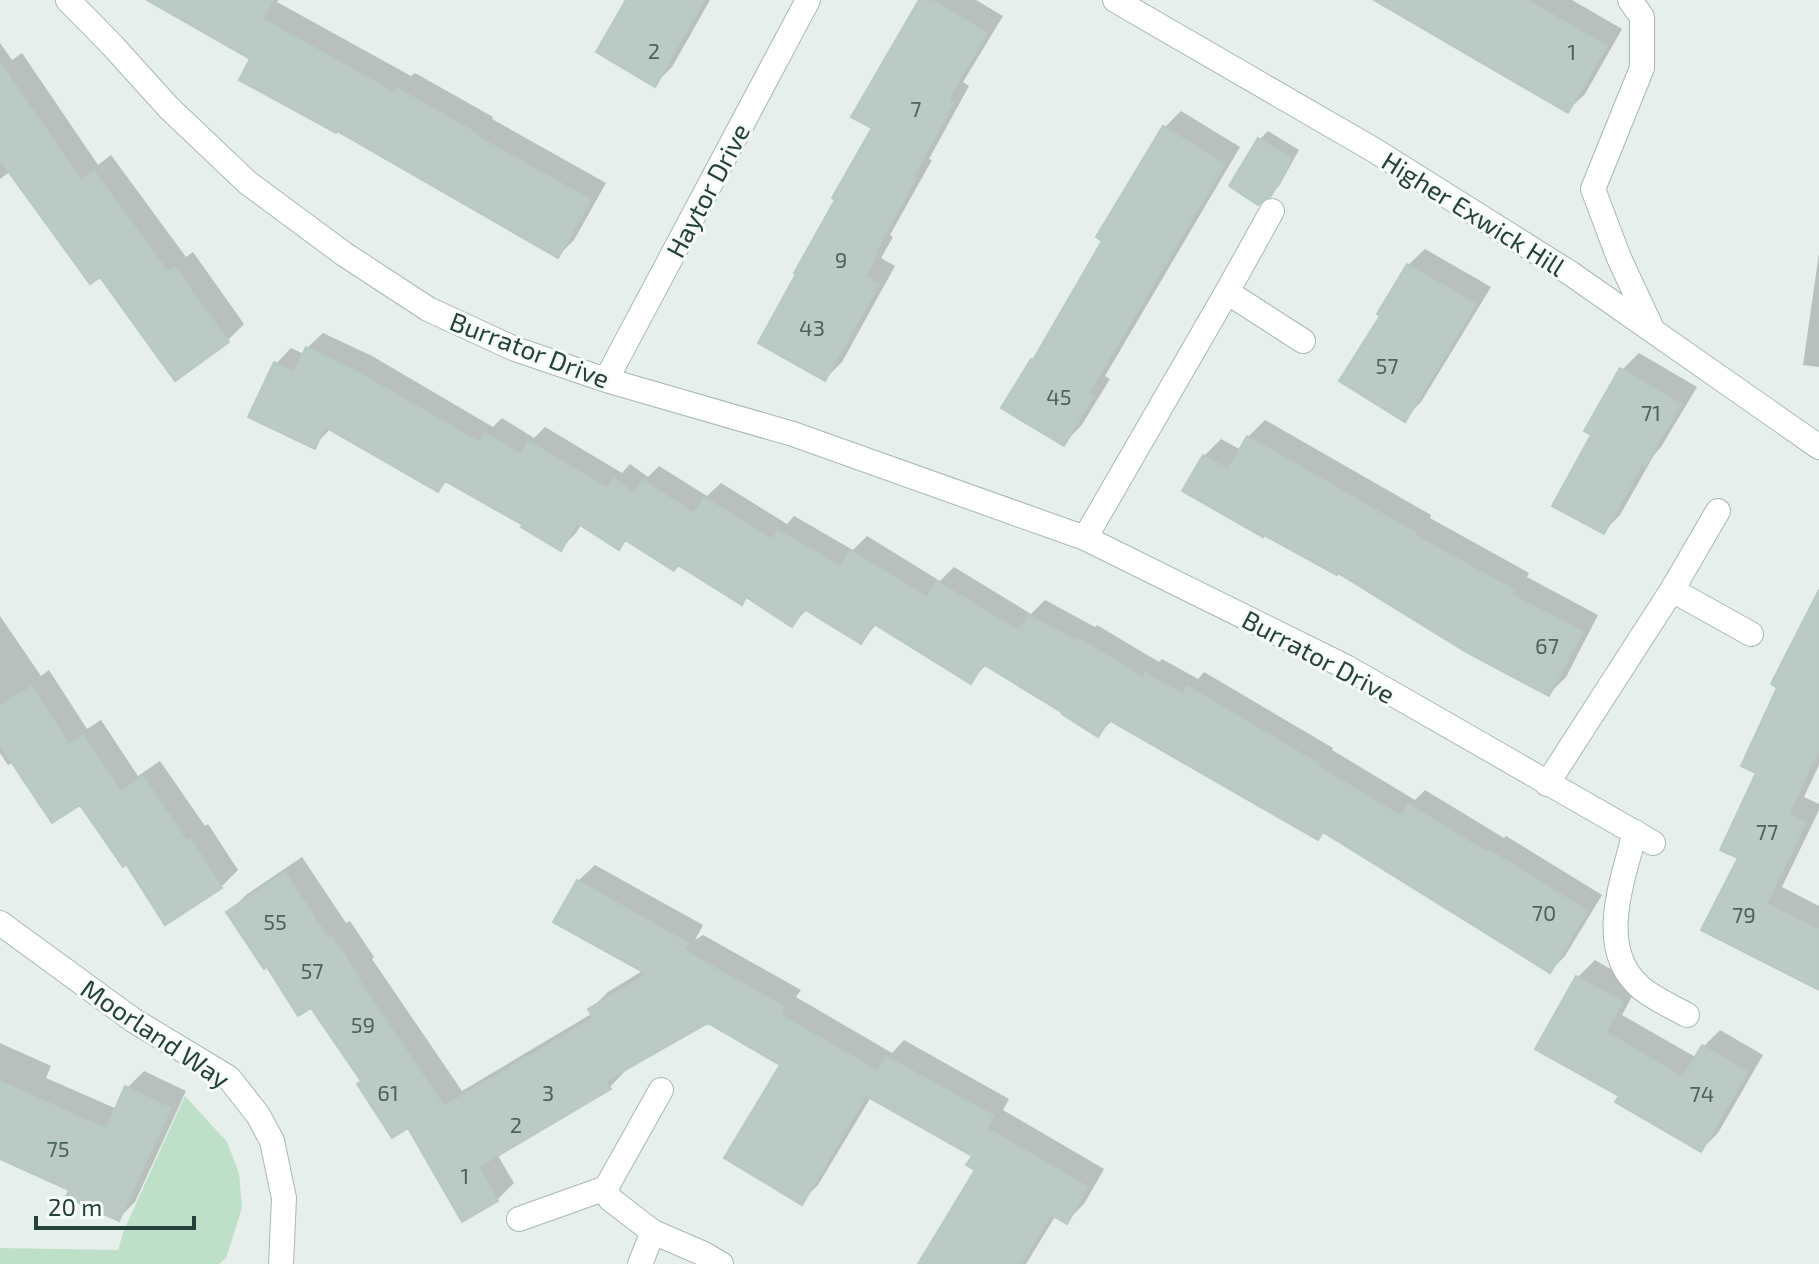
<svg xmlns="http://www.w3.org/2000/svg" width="1819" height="1264" font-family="'Exo 2',sans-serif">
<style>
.green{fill:#bfe0c8}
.shadow{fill:#0003}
.building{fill:#bbcac4;stroke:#b8c9c2;stroke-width:2}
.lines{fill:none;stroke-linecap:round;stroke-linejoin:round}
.lane-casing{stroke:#a8b8b2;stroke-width:26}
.street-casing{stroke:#a8b8b2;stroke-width:26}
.lane{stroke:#fff;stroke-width:24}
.street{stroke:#fff;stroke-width:24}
.labels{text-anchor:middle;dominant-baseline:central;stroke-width:6;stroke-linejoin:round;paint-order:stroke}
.number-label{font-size:22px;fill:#4a645c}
.street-label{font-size:26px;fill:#24423a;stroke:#f7fbf9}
</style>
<rect width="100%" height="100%" fill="#e6efeb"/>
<path class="green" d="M185,1096L227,1142L239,1173L242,1208L226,1258L219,1264H0V1248L118,1250L124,1230Z"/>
<path class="shadow" d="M209,0H278L277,2L411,76L415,73L493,117L492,119L606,183L574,240L558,256L253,59Z
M628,0H710L672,67L655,84Z
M921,0H976L1003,16L963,82L969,86L929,159L932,160L890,235L893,237L881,258L895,266L842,362L825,379L875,127Z
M1375,0H1572L1622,29L1585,94L1568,110Z
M0,43L12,60L22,53L98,165L111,155L186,257L193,252L244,324L228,340L100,274L11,171L0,179Z
M1181,111L1240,147L1105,376L1110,379L1081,426L1064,443L1032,360L1040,353L1105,240L1164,128Z
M1268,131L1299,150L1279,186L1270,194L1259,140Z
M1425,249L1491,287L1421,402L1404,419L1382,315L1408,265Z
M1819,253V367L1803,365Z
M323,333L372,356L493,427L502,418L534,438L545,427L622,473L630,464L648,477L659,466L707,496L721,483L787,524L794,516L853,550L867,536L940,581L954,567L1031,614L1045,600L1095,627L1097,625L1159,662L1162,659L1198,679L1204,672L1333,748L1332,750L1415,800L1425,790L1504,838L1506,836L1602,895L1565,956L1550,971L1324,831L1113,720L1098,734L987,664L970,682L877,624L860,642L808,609L792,624L748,596L741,602L679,563L627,539L619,547L582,523L576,533L561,548L525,524L447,480L438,490L331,428L314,446L276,364L291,348L304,354L307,348Z
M1639,353L1697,387L1661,447L1654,455L1620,515L1603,532L1594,434L1622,370Z
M1265,420L1431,515L1430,518L1529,573L1527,577L1598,615L1566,677L1549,694L1338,571L1185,490L1204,456L1221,439L1241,450L1248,437Z
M0,616L41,676L49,670L87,729L101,720L138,776L160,761L205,826L208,824L238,870L221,887L127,861L81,802L14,762L8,765L0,753Z
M1819,620V765L1804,797L1819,804V810L1782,887L1819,906V988L1704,929L1741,857L1759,772Z
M302,857L346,923L350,921L374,957L372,959L462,1091L593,1013L591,1009L608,992L644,970L578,881L595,865L703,925L695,940L703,935L801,990L796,997L892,1053L904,1040L1009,1099L1003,1110L1104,1169L1084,1204L1067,1221L1056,1215L1026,1264H920L978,1169L974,1155L871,1097L818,1185L801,1202L783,1064L708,1021L625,1068L626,1070L610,1087L497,1154L514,1183L497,1200L408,1125L363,1080L311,1005L267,964L229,912L246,895Z
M1595,960L1638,985L1622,1015L1697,1058L1703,1047L1720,1030L1763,1055L1718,1133L1701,1150L1621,1095L1538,1049L1578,977Z
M0,1043L51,1066L46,1078L117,1109L127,1088L144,1071L186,1091L135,1202L119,1218L0,1142Z"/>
<path class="building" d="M147,0H273L263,19L394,92L397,88L478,134L477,136L591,200L558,258L337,131L336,133L239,80L250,59Z
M626,0H704L655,87L596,52Z
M919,0H932L987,33L948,100L953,103L914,176L916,178L875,253L877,254L866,276L879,284L825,381L758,343L796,274L794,273L835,200L832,198L872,128L851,117Z
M1374,0H1527L1607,46L1568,113Z
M0,62L81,180L94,171L168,272L175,267L229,342L175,381L100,277L90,284L0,160Z
M1163,126L1225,164L1089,393L1094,396L1064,446L1001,408L1031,359L1033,360L1102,241L1096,237Z
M1258,138L1292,159L1271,196L1264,199L1258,205L1229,186Z
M1407,264L1476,304L1405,422L1339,381L1380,316L1377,314Z
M306,347L356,371L479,442L485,433L521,454L528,441L607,488L613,478L634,493L642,480L694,513L704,497L772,539L778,530L840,566L850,550L927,597L937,581L1019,631L1028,615L1079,641L1080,639L1143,677L1145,673L1183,694L1187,686L1319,764L1318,766L1401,816L1408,804L1487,852L1489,850L1588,911L1550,973L1323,832L1318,840L1109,720L1098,737L1062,714L1063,713L983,664L971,684L874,624L861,644L804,609L792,627L746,597L742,605L678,565L674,571L625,540L619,550L577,523L561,551L521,527L523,525L445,481L438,492L325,427L315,449L248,417L274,362L294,372Z
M1620,368L1681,404L1645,467L1642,465L1604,534L1552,506L1591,435L1584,431Z
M1247,436L1416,533L1415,535L1514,590L1511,594L1583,632L1549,696L1466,652L1338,573L1337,575L1264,535L1263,537L1182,491L1203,455L1228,469Z
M1819,590V749L1789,814L1806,822L1767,904L1819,930V990L1701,930L1738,858L1720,850L1756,773L1741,766L1777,688L1771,684Z
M32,686L69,744L83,735L121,791L143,776L187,841L191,839L222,888L165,925L126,864L123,867L80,805L52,823L0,745V706Z
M285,872L329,939L332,936L359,976L357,977L444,1106L593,1018L588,1009L647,974L553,922L577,880L688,943L682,953L685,951L785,1007L781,1015L878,1071L886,1056L994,1116L987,1128L1088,1187L1067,1224L1051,1215L1021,1264H918L975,1170L966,1165L972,1156L866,1096L802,1205L724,1158L780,1065L708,1023L606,1081L611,1089L479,1167L498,1201L462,1222L408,1128L392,1138L357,1084L361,1081L311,1008L298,1016L267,967L264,969L226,912Z
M1576,976L1623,1002L1606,1032L1683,1077L1702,1045L1748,1072L1701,1152L1615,1102L1619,1096L1535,1049Z
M0,1081L106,1129L125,1086L171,1108L119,1221L66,1197L69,1190L0,1159Z"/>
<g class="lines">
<defs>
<path id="lane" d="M1635,832C1623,880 1596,947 1639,986C1650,997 1673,1007 1687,1015"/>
<path id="street" d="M68,0L112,45L169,108L248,183L344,254L428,309L515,349L606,380L793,434L1085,538L1346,667L1653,843
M1115,0L1374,150L1570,273L1819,447
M1630,0L1642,17V68L1593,189L1619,258L1653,331
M1227,292L1303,341
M606,380L808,0
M1085,538L1227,292L1272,211
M1672,590L1751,634
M1547,784L1672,590L1718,511
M0,923L133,1020L229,1078L258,1115L272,1141L284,1198L281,1264
M519,1219L606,1188
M653,1232L610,1199L606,1188L661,1090
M640,1264L653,1232L704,1254L721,1264"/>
</defs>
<use href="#lane" class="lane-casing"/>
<use href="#street" class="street-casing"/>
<use href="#lane" class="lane"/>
<use href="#street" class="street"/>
</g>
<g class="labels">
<g class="number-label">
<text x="654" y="50">2</text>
<text x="1572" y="51">1</text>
<text x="916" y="108">7</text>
<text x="841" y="259">9</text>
<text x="812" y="327">43</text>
<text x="1387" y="365">57</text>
<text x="1059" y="396">45</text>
<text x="1651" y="412">71</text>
<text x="1547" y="645">67</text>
<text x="1767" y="831">77</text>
<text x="1544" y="912">70</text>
<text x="1744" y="914">79</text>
<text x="275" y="921">55</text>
<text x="312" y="970">57</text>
<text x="363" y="1024">59</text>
<text x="388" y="1092">61</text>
<text x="548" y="1092">3</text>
<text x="1702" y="1093">74</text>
<text x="516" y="1124">2</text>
<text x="58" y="1148">75</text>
<text x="465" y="1175">1</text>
</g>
<g class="street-label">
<text transform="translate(707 190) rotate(-62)">Haytor Drive</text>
<text transform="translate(1474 213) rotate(32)">Higher Exwick Hill</text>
<text transform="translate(530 349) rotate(21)">Burrator Drive</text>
<text transform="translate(1319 656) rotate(28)">Burrator Drive</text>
<text transform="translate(156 1033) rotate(34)">Moorland Way</text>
</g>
</g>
<path d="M36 1216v12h158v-12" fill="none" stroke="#24423a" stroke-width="4"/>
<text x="48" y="1216" font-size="24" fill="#24423a" stroke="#f7fbf9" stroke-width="6" paint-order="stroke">20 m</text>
</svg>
